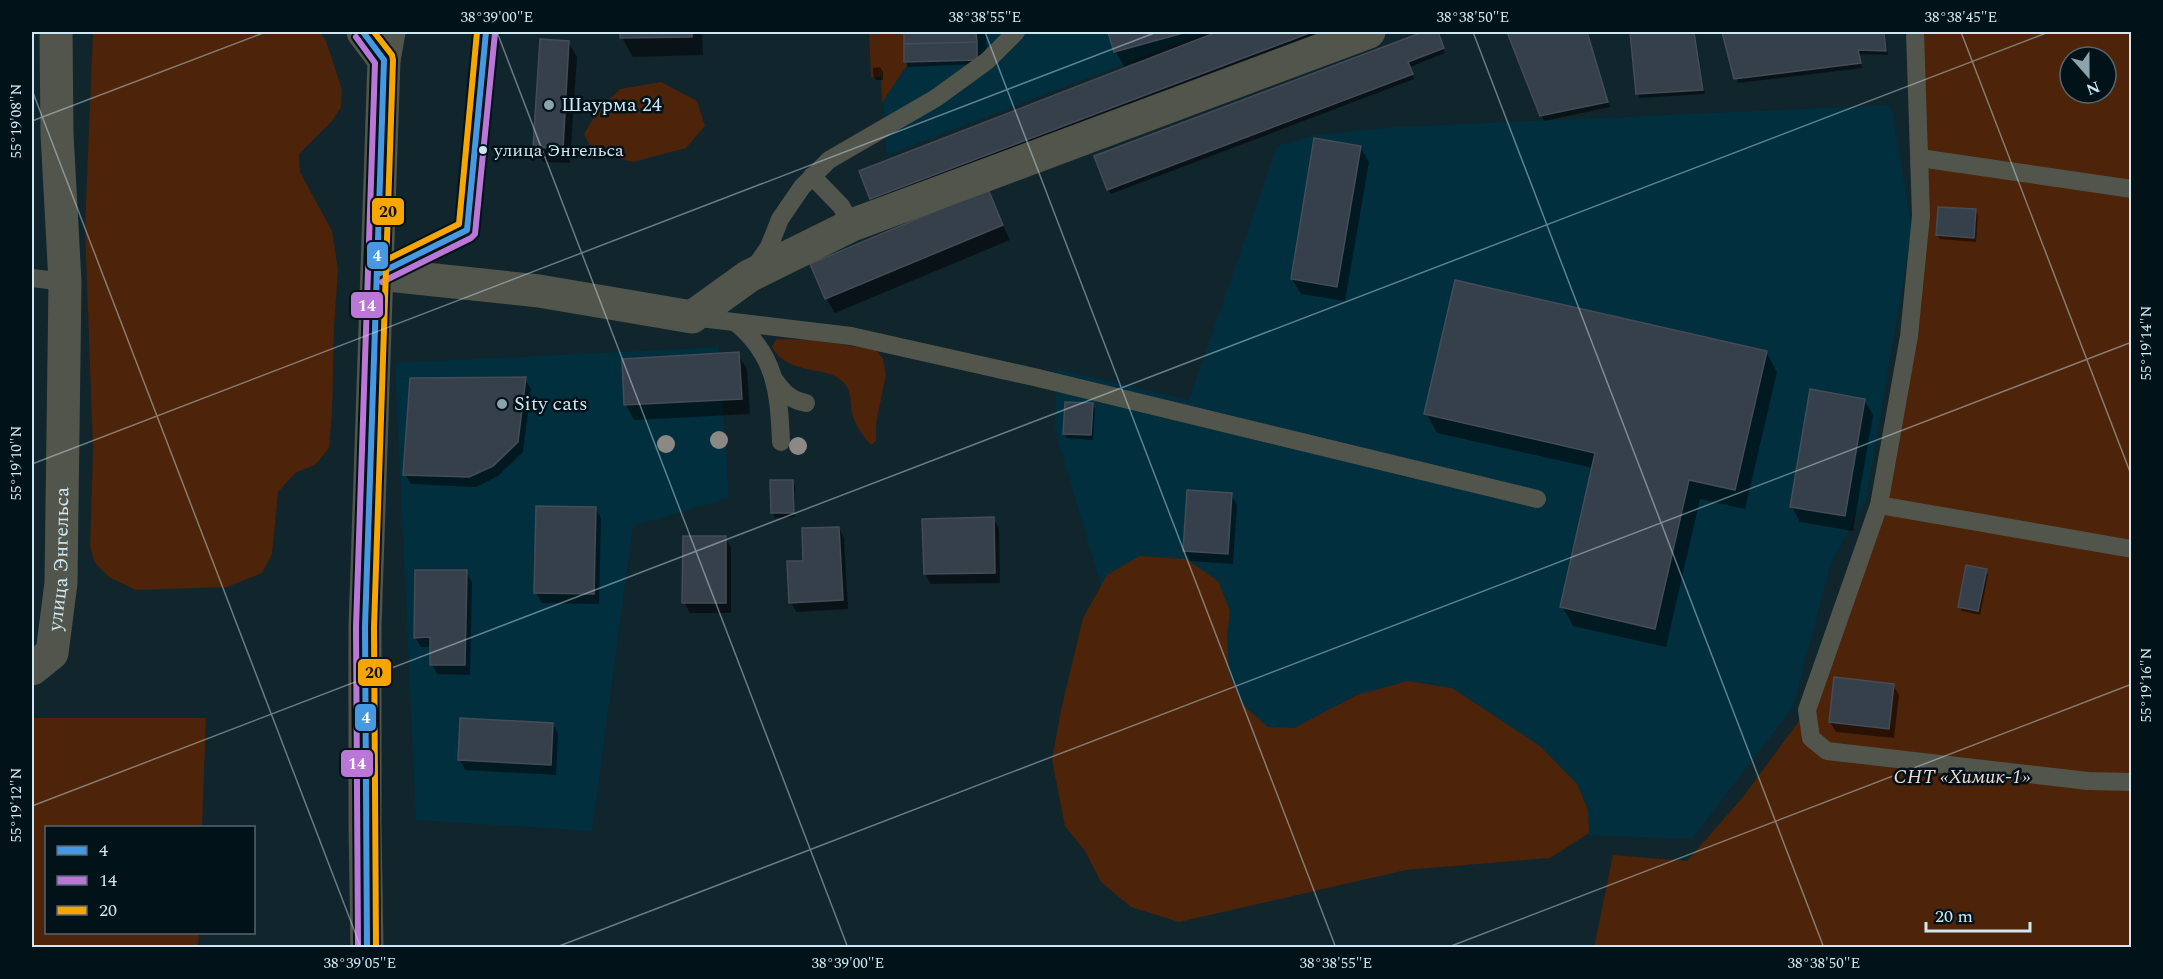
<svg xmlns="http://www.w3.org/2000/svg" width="2163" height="979" font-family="Spectral,serif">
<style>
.built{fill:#022f3e}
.green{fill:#4d2309;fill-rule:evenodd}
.shadow{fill:#0007}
.building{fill:#36404a;stroke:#444c57;stroke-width:1.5}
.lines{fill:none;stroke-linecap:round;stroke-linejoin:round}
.service{stroke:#52554b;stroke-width:18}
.minor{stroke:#52554b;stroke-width:33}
.tertiary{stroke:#52554b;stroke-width:33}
.bus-1-casing{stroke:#011219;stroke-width:10}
.bus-2-casing{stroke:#011219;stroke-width:10}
.bus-3-casing{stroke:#011219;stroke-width:10}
.bus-1{stroke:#4699e1;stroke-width:6}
.bus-2{stroke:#ba77d6;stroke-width:6}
.bus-3{stroke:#f7a600;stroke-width:6}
.tree{fill:#8c8886}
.ticks{fill:none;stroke:#cfe7f2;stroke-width:1.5;stroke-opacity:0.45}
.poi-dot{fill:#8ca3ad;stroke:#011219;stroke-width:2}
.bus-dot{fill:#cfe7f2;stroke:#011219;stroke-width:2}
.labels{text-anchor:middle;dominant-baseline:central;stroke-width:5;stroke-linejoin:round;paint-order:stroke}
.bus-label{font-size:18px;fill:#cfe7f2;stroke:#011219;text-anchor:start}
.poi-label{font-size:20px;fill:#cfe7f2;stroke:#011219;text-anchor:start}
.street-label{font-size:20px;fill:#cfe7f2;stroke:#011219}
.park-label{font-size:20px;font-style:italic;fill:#f1d9cf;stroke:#011219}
.line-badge{stroke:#011219;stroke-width:2}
.badge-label{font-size:16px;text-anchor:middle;font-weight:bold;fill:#fff}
.pale-badge-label{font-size:16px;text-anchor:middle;font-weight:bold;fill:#111}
.neatline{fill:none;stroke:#cfe7f2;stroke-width:2}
.ticks-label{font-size:15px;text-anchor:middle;fill:#cfe7f2}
</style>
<rect width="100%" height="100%" fill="#11252c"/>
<path class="built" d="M869,32H1208L887,155L881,77H871Z
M1891,105L1912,229L1866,499L1831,563L1793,707L1692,839L1521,833L1167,809L1055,430L1057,369L1189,400L1277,146L1314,135L1395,127Z
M719,347L729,498L633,526L592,831L416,820L395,363Z"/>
<path class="green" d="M93,32H320L326,41L342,90L341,107L331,122L299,154L300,172L332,231L338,269L334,328L332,413L329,448L315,465L295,473L278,492L272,554L262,573L227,587L136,590L109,577L95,563L90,547L93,450L85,227Z
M869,32H904V62H909L882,103L881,77H871Z
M1915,32H2131V947L1594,948L1613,855L1687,861L1743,797L1807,710L1879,505L1921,216ZM2070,57H2106V93H2070Z
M661,82L697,101L705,126L686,148L633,162L593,152L584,134L599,109L620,89Z
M776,339L814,340L876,350L883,359L886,374L876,424V441L871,445C863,437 855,425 852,413C850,403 852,392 844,383C828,364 788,377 772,347Z
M1140,556L1186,559L1218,581L1230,611L1227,637L1229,674L1243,705L1268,727L1294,728L1357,695L1408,681L1452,688L1540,746L1577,784L1588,810L1589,833L1550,858L1406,870L1179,922L1131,907L1101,882L1085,851L1065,826L1052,760L1061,710L1083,618L1107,575Z
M32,718H206L202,827L46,828V932L199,933L198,947H32Z"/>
<path class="shadow" d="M622,32H702L703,55L633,57L622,38Z
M905,32H986L987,61L979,64L908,67L906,62Z
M1110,32H1215L1216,34L1221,32H1327L874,203L871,198L1135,65L1134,63L1124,66L1115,51Z
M1427,32H1437L1445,53L1410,67L1414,79L1111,194L1108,189L1096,157Z
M1508,32H1587L1610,107L1544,121Z
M1631,32H1695L1705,94L1640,98L1637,93Z
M1723,32H1885L1888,55L1859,54L1862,68L1738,83Z
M568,42L577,57L570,163L543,162L535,147Z
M880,67L883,72V80H876L873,75V68Z
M1360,147L1369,162L1345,301L1301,294L1292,279Z
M987,191L1010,240L835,313L826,298L812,264Z
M1975,210L1978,215L1976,242L1940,239L1937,235Z
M1766,352L1777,372L1745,509L1700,499L1666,647L1573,626L1562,606L1593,468L1437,433L1426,413Z
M738,354L747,369L750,414L634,420L626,405Z
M525,379L531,389L523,452L498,476L476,487L411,484L405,474Z
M1864,400L1873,415L1853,531L1800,522L1792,507Z
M1092,405L1095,409L1093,440L1067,438L1065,434Z
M792,481L795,486V517L775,518L773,513Z
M1231,494L1237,505L1233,564L1190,561L1184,551Z
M595,508L601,518L599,604L542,603L536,593Z
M993,518L999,528L1000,583L931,584L925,574Z
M839,528L844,538L848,609L796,612L791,602L805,562Z
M725,537L731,547V613H690L684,602Z
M1986,571L1988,575L1980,615L1962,611L1960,606Z
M466,572L472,582L470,675L437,674L432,664V647H421L415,637Z
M1893,685L1899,695L1894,738L1836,732L1830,722Z
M553,724L558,734L556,775L465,770L460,760Z"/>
<path class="building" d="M620,32H692V37L620,38Z
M904,32H976L977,42L904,44Z
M1108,32H1187L1114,52Z
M1217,32H1312L870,199L859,171Z
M1423,32H1438L1444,48L1408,62L1413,74L1107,190L1094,156Z
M1507,32H1587L1608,102L1540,116Z
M1630,32H1694L1703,90L1636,94Z
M1722,32H1884L1886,51L1858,50L1861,63L1734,79Z
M540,39L569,41L563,149L533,147Z
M977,42V60L904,62V44Z
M1314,138L1361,146L1337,287L1291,279Z
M988,189L1003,225L825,299L810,264Z
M1938,207L1976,209L1974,238L1936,235Z
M1455,280L1767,351L1735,490L1689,480L1655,629L1560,607L1595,453L1424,414Z
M739,352L742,399L624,405L622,359Z
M526,377L518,442L493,466L469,477L403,475L410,378Z
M1810,389L1865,399L1845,516L1790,507Z
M1065,402L1093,403L1091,435L1063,434Z
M770,480H793L794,513H771Z
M1187,490L1232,493L1228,554L1183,551Z
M536,506L596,507L594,594L534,593Z
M994,517L995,573L924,574L922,519Z
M839,527L843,600L789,603L787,561H803L802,528Z
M683,536H726V603H682Z
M1966,565L1987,569L1978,611L1958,607Z
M415,570H467L465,665H430V637L414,638Z
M1834,677L1894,684L1889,729L1829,722Z
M460,718L553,723L551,765L458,760Z"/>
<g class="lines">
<path class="service" d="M1915,32L1921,216L1909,336L1879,505L1807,710L1811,738L1827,751L2088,781L2132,782
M1920,158L2132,189
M812,176L841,206L852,225
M755,267L769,247L780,219L802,187L829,160L936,98L987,61L1016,32
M385,271L467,230L486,32
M32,278L65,282
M692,317L851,336L1034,377L1537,499
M735,322C776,355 779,393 781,442
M774,379C783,392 790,400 806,403
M1879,505L2132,549"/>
<g class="minor">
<path d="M363,32L384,60"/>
<path d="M378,274L539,291L692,317L749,276L852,225L1369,32"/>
<path id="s1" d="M32,669L52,653L61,583L65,282L57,134L56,32"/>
</g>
<path class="tertiary" d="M367,948L365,825V627L384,60L389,32"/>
<defs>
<path id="bus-1" d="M363,32L384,60L365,627L367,948
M378,274L467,230L486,32"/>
<path id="bus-2" d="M356,37L375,63L356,627L358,948
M382,282L471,238L475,234L495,33"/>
<path id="bus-3" d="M374,32L392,55L393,60L374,627L376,948
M374,266L459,224L477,32"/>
</defs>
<use href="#bus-1" class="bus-1-casing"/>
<use href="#bus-2" class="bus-2-casing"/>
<use href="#bus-3" class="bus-3-casing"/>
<use href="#bus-1" class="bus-1"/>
<use href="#bus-2" class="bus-2"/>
<use href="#bus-3" class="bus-3"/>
</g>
<g class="tree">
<circle cx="719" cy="440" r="9"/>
<circle cx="666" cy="444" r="9"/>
<circle cx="798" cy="446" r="9"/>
</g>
<path class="ticks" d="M497,32L848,948M985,32L1336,948M1473,32L1824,948M1961,32L2132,477M32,90L361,948M32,121L266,32M32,464L1157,32M32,806L2049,32M554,948L2132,342M1446,948L2132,684"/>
<g class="poi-dot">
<circle cx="549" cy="105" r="6"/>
<circle cx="502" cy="404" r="6"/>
</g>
<circle class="bus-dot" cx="483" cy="150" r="5"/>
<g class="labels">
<g class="bus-label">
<text x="494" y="150">улица Энгельса</text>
</g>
<g class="poi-label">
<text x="561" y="105">Шаурма 24</text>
<text x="514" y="404">Sity cats</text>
</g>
<g class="street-label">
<text stroke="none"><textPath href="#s1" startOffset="120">улица Энгельса</textPath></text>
</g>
<g class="park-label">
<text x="1962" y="777">СНТ «Химик-1»</text>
</g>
</g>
<g class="line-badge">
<rect x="371" y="197" width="34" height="29" rx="6" fill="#f7a600"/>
<rect x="366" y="241" width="23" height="29" rx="6" fill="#4699e1"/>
<rect x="350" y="291" width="34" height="28" rx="6" fill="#ba77d6"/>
<rect x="357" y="658" width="35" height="29" rx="6" fill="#f7a600"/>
<rect x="354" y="703" width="23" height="29" rx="6" fill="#4699e1"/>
<rect x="340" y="749" width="34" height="29" rx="6" fill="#ba77d6"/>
</g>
<g class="badge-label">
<text x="377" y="261">4</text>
<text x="367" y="311">14</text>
<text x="366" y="723">4</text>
<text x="357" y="769">14</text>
</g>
<g class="pale-badge-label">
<text x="388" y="217">20</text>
<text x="374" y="678">20</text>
</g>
<rect width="2163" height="979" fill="none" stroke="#011219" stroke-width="66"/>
<rect x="45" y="826" width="210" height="108" fill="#011219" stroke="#536770" stroke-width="1.5"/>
<rect x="57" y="846" width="30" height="9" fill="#4699e1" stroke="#536770" stroke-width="1.5"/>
<text x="99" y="856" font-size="18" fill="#cfe7f2">4</text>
<rect x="57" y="876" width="30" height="9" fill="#ba77d6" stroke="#536770" stroke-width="1.5"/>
<text x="99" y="886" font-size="18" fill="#cfe7f2">14</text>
<rect x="57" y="906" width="30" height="9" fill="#f7a600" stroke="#536770" stroke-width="1.5"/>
<text x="99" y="916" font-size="18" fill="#cfe7f2">20</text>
<g transform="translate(2088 75) rotate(159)"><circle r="28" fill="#011219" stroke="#536770" stroke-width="1.5"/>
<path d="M0-4.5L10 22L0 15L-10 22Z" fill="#8ca3ad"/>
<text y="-9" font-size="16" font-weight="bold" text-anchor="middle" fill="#cfe7f2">N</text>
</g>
<path d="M1926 922v9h104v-9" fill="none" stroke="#cfe7f2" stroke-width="3"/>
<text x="1935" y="922" font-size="18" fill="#cfe7f2" stroke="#011219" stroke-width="4.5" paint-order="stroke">20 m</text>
<rect x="33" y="33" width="2097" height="913" class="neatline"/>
<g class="ticks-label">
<text x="497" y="22">38°39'00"E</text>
<text x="985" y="22">38°38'55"E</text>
<text x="1473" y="22">38°38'50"E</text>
<text x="1961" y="22">38°38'45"E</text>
<text transform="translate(16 121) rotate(-90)" y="5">55°19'08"N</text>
<text transform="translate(2146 343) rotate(-90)" y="5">55°19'14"N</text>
<text transform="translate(16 463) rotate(-90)" y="5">55°19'10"N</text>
<text transform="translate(2146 685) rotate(-90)" y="5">55°19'16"N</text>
<text transform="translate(16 805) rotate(-90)" y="5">55°19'12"N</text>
<text x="360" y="968">38°39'05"E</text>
<text x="848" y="968">38°39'00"E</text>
<text x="1336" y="968">38°38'55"E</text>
<text x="1824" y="968">38°38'50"E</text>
</g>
</svg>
